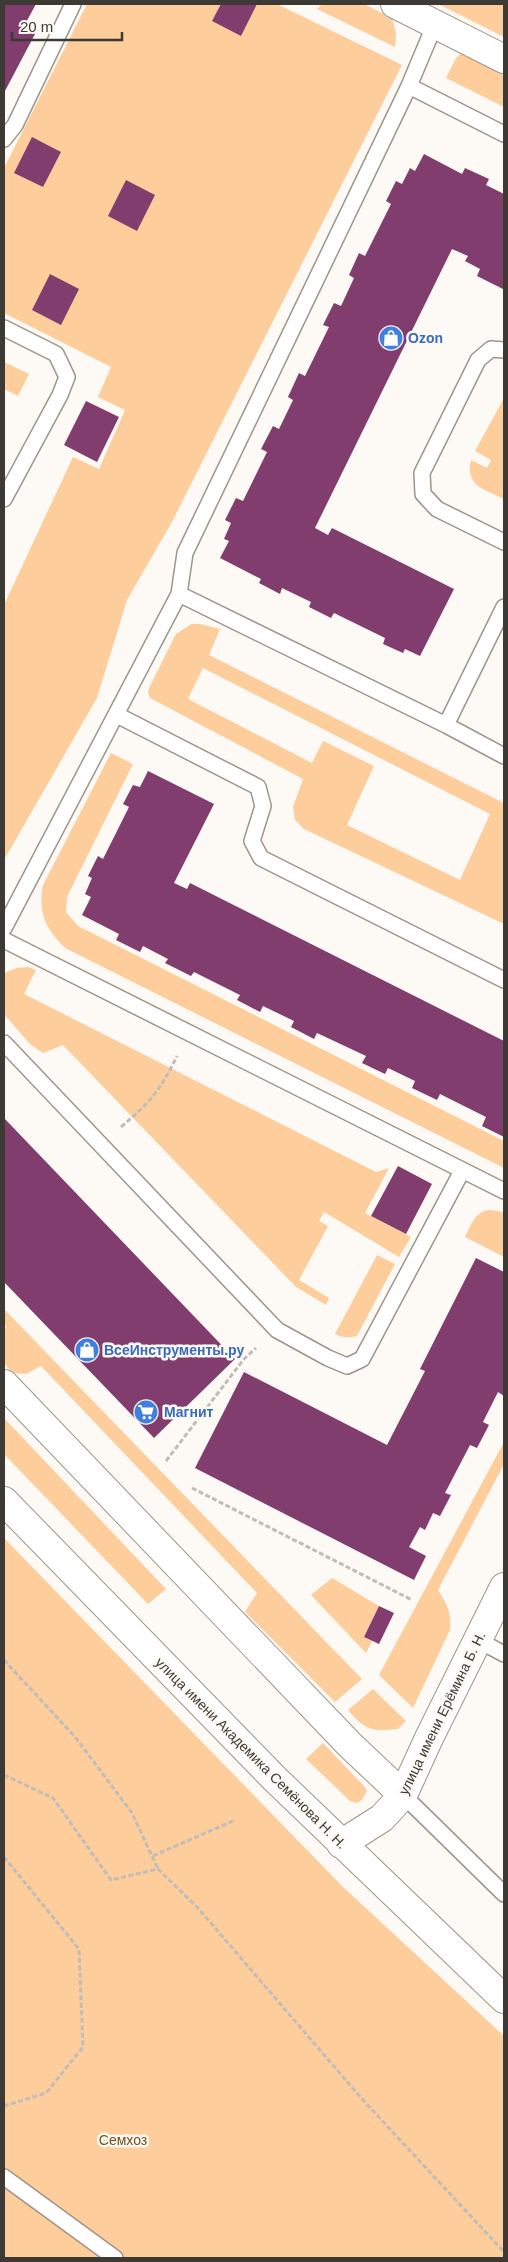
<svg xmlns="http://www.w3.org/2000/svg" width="508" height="2262" font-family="Helvetica,sans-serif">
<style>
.green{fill:#fdce9c;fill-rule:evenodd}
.building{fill:#803d6d}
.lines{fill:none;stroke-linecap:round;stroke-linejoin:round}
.service-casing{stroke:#9f958a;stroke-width:18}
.minor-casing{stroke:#9f958a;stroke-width:30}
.secondary-casing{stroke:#9f958a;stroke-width:30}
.path{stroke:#c0bcb7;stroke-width:3;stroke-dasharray:5 2.5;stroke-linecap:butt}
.service{stroke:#fff;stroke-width:15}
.minor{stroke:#fff;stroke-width:28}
.secondary{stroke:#fff;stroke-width:28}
.labels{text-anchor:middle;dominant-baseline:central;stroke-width:5;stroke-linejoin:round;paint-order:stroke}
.shop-label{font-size:14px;font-weight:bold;fill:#366cbe;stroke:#fdf9f4;text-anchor:start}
.street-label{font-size:14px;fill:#3d3934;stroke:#fdf9f4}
.park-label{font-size:14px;fill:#764e1b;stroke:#fdf9f4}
</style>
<rect width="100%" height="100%" fill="#fdf9f4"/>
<path class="green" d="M87,4H277L402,65L172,522L127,600L97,698L4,860V605L73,457L99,469L125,410L98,397L111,367L4,313V168Z
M322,4H364L392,18L396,33L395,47L317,9Z
M438,4H504V37Z
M461,53L504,75V107L446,78L456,58Z
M4,362L29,374L18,396L4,389Z
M504,398V499C484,489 465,486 471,460L487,468L491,460L475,451Z
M191,624H200L220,629L209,655L504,803V924L304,829L295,820L293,807L303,779L150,698L148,692L150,686L176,634ZM203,668L490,814L460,880L347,825L374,766L323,741L312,763L188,699Z
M111,753L133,764L67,897L66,912L78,926L504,1141V1168L65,948C45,927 38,914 43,885Z
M28,967L36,970L24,994L376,1172L389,1168L365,1213L411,1237L399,1257L324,1212L319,1221L328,1226L299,1280L329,1298L326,1305L296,1287L63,1045L43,1053L30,1044L4,1014V973L17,968Z
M490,1210L504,1212V1257L465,1237C471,1225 475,1211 490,1210Z
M377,1255L395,1264L357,1336C348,1338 343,1338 335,1334Z
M4,1309L362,1679L335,1702L245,1612L257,1593L41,1366L26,1374L12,1373L4,1363V1330L6,1327L4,1324Z
M4,1418L166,1589L148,1604L4,1454Z
M504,1442V1464L438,1590C447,1604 452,1613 450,1630L413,1708L379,1675Z
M4,1538L342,1886L504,2036V2258H4Z
M332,1578L379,1606L364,1637L372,1641L366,1653L311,1595Z
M373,1689L406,1721L398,1729C372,1732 365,1730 348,1710Z
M323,1743L364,1786L367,1791L362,1800L357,1803L350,1801L306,1759Z"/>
<path class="building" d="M4,4H36L23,28L35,34L5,91L4,90Z
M221,4H257L241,36L212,21Z
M32,137L61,152L43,187L14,173Z
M424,154L462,174L465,168L489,179L486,185L504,194V286L503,289L477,276L480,269L465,261L468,256L452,249L315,528L328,535L332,528L454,589L420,656L405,649L403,653L383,644L385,638L334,613L331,618L309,607L311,602L282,588L280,594L259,583L261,579L220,558L229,541L224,539L231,523L225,520L236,498L243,501L267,452L261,449L273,426L279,429L293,400L288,397L299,373L305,376L329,327L323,325L334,303L341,306L354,278L349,275L359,253L365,256L391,204L386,201L396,181L402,184L410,168L415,171Z
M126,180L155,195L137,231L108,216Z
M50,274L79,289L61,325L32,310Z
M86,401L119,417L97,462L64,445Z
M148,771L214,804L174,883L187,889L190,883L504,1041V1137L482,1126L486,1117L440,1094L437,1100L412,1088L415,1081L388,1068L385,1074L362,1063L366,1056L317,1033L314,1039L291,1027L294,1021L263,1006L260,1012L237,1000L240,995L194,972L191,976L165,963L168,959L143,946L140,952L116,940L119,934L82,915L91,897L85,894L92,878L88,876L98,856L103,859L129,807L123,804L133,785L140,787Z
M4,1118L235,1359L154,1438L4,1282Z
M398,1166L432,1184L406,1234L371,1216Z
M476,1258L504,1272V1396L498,1392L483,1422L489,1425L477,1448L470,1445L445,1493L451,1495L440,1516L433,1513L425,1530L420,1527L409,1547L426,1556L414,1580L195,1468L244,1372L387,1445L425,1371L420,1369Z
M379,1606L394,1613L379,1644L364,1637Z"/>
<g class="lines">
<defs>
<path id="service" d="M409,86L435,24
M4,139L15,125L73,4
M4,328L56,354L67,377L60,395L4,499
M504,350L491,349L478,360L422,473L423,494L437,509L504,542
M179,594L446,725L504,756
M117,715L258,787L263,806L252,841L261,858L504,980
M446,725L504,607
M4,928L179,594L185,553L409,86L504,134
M4,940L504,1191
M4,1043L277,1330L328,1358L347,1366L362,1359L462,1171
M478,1640L504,1654
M403,1795L504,1894
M4,2177L115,2258"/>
<path id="minor" d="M395,4L504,59
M4,1384L350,1745L403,1795
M341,1844L382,1818L403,1795L429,1738L504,1587"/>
<path id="secondary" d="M4,1501L275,1779L504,1999"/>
</defs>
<use href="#service" class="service-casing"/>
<use href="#minor" class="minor-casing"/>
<use href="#secondary" class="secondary-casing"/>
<path class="path" d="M121,1127C150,1102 160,1091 177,1056
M166,1461L244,1359L256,1348
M192,1488L412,1600
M4,1660L76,1738L132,1813L158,1869
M4,1775L53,1798L111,1880L158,1869L197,1907L362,2099L504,2252
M153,1856L233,1821
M4,1857L79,1949L83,2047L46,2093L4,2106"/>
<use href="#service" class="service"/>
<use href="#minor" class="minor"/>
<use href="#secondary" class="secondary"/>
</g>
<defs>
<symbol id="shop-disc" viewBox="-11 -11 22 22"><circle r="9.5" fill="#3f7fe0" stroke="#fdf9f4"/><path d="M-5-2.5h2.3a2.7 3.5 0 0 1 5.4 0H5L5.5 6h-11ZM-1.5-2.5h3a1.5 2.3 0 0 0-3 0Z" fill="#fff"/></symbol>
<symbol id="supermarket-disc" viewBox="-11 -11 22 22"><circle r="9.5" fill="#3f7fe0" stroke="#fdf9f4"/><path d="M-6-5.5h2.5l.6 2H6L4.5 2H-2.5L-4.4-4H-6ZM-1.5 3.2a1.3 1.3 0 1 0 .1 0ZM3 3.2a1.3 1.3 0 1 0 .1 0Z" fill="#fff"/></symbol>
</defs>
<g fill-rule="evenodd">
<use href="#shop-disc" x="377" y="324" width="28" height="28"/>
<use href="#shop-disc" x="73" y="1336" width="28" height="28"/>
<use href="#supermarket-disc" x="132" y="1398" width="28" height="28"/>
</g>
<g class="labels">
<g class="shop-label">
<text x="408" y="338">Ozon</text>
<text x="104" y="1350">ВсеИнструменты.ру</text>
<text x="164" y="1412">Магнит</text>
</g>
<g class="street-label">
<text transform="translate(442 1713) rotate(-64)">улица имени Ерёмина Б. Н.</text>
<text transform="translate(251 1753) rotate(45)">улица имени Академика Семёнова Н. Н.</text>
</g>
<g class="park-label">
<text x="123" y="2140">Семхоз</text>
</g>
</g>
<rect width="508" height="2262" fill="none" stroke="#3d3934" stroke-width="10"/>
<path d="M12 32v8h110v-8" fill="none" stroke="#3d3934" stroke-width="2.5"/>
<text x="20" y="32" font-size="15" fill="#3d3934" stroke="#fdf9f4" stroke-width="4" paint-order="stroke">20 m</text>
</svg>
